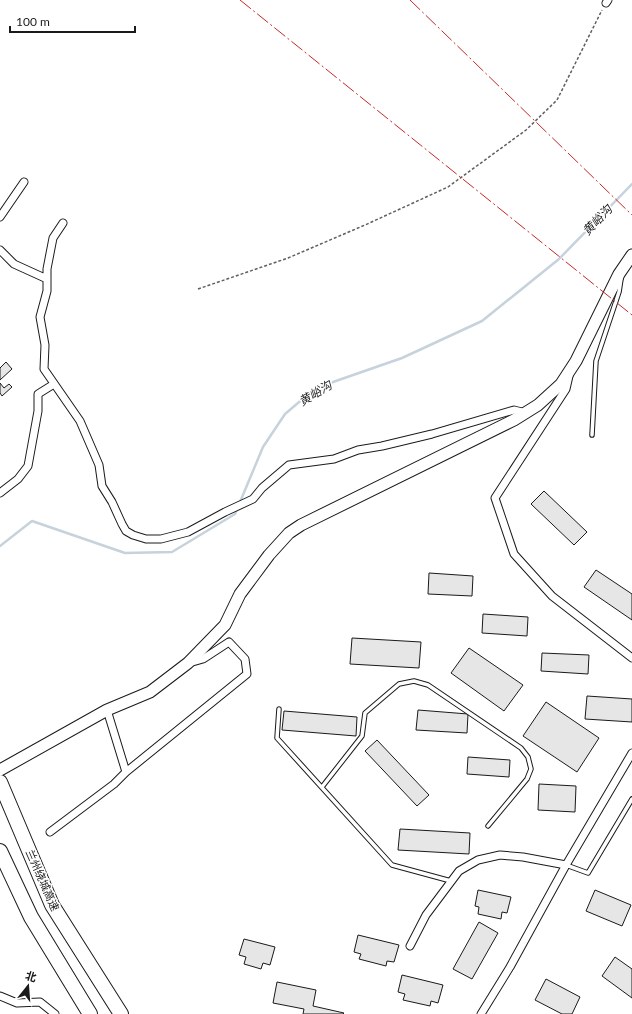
<svg xmlns="http://www.w3.org/2000/svg" width="632" height="1014" font-family="Lato,'Noto Sans SC',sans-serif">
<style>
.lines{fill:none;stroke-linecap:round;stroke-linejoin:round}
.stream{stroke:#c6d2dc;stroke-width:2.5}
.building{fill:#e6e6e6;stroke:#1a1a1a}
.service-casing{stroke:#1a1a1a;stroke-width:5.5}
.minor-casing{stroke:#1a1a1a;stroke-width:9}
.secondary-casing{stroke:#1a1a1a;stroke-width:13}
.motorway-casing{stroke:#1a1a1a;stroke-width:16}
.path{stroke:#5f5f5f;stroke-width:1.5;stroke-dasharray:3 2;stroke-linecap:butt}
.service{stroke:#fff;stroke-width:3.5}
.minor{stroke:#fff;stroke-width:7}
.secondary{stroke:#fff;stroke-width:11}
.motorway{stroke:#fff;stroke-width:14}
.power{stroke:#c62828;stroke-width:1;stroke-dasharray:14 3 2 3;stroke-linecap:butt}
.labels{text-anchor:middle;dominant-baseline:central;stroke-width:3;stroke-linejoin:round;paint-order:stroke}
.street-label{font-size:11px;fill:#1a1a1a;stroke:#fff}
.water-label{font-size:12px;font-style:italic;fill:#1a1a1a;stroke:#fff}
</style>
<rect width="100%" height="100%" fill="#fff"/>
<g class="lines">
<path class="stream" d="M240,502L263,447L285,414L305,397L333,382L402,358L482,321L559,259L632,184
M0,546L32,521L125,553L172,552L235,514L237,509"/>
</g>
<path class="building" d="M6,362L12,369L0,380V368Z
M0,383L4,388L9,384L12,387L2,396L0,393Z
M544,491L587,532L574,545L531,504Z
M596,570L632,594V620L584,587Z
M429,573L473,576L472,596L428,594Z
M483,614L528,617L527,636L482,633Z
M352,638L421,642L419,668L350,664Z
M469,648L523,685L504,711L451,673Z
M542,653L589,655L588,674L541,671Z
M587,696L632,699V722L585,719Z
M546,702L599,738L577,772L523,736Z
M418,710L468,714L467,733L416,730Z
M284,711L357,717L356,736L282,730Z
M377,740L429,795L417,806L365,751Z
M468,757L510,760L509,777L467,774Z
M539,784L576,786L575,812L538,810Z
M400,829L470,833L469,854L398,850Z
M478,890L511,897L507,913L502,912L501,919L478,914L479,907L475,906Z
M595,890L631,905L622,926L586,911Z
M479,922L498,933L472,979L453,969Z
M358,935L399,945L394,962L387,961L386,966L359,959L361,954L354,952Z
M244,939L275,947L270,965L263,963L261,969L244,964L246,957L239,955Z
M615,957L632,969V998L602,976Z
M402,975L443,985L438,1003L431,1001L430,1006L403,1000L405,994L398,992Z
M546,979L580,997L572,1014H562L535,1000Z
M277,982L316,990L313,1006L344,1013L343,1014H303L304,1009L273,1003Z"/>
<g class="lines">
<defs>
<path id="service" d="M592,435L596,361L619,292L621,279
M279,709L277,738L392,865L451,881
M322,787L362,736L365,713L399,684L414,681L428,685L521,748L528,757L531,769L527,779L488,826
M566,865L588,873L632,799"/>
<path id="minor" d="M606,3L608,0
M0,217L24,182
M63,223L53,238L47,269V291L40,317L45,345L44,369L80,421L99,465L102,486L112,502L122,524L126,531L133,535L146,539H161L188,532L225,512L253,499L262,488L289,465L334,459L358,450L382,446L432,434L514,410L526,413
M0,250L14,264L47,279
M569,376L566,389L495,498L514,554L552,596L632,658
M0,493L18,479L28,466L38,411V394L54,384
M107,710L126,772L247,674L245,659L229,642L203,659L189,663
M50,832L114,784L126,772
M410,946L426,915L459,871L478,860L500,855L523,857L566,865
M0,996L17,1003L40,1002L55,1014
M481,1014L510,967L566,865L632,753"/>
<path id="secondary" d="M0,770L107,710L150,692L188,663L225,625L240,594L269,555L289,533L301,525L514,420L538,405L561,384L576,361L619,274L632,255"/>
<path id="motorway" d="M0,782L52,905L121,1014
M0,851L31,917L90,1014"/>
</defs>
<use href="#service" class="service-casing"/>
<use href="#minor" class="minor-casing"/>
<use href="#secondary" class="secondary-casing"/>
<use href="#motorway" class="motorway-casing"/>
<path class="path" d="M198,289L288,258L365,225L448,187L526,130L557,100L602,10"/>
<use href="#service" class="service"/>
<use href="#minor" class="minor"/>
<use href="#secondary" class="secondary"/>
<use href="#motorway" class="motorway"/>
<path class="power" d="M240,0L632,315
M410,0L632,215"/>
</g>
<g class="labels">
<g class="street-label">
<text transform="translate(43 880) rotate(66)">兰州绕城高速</text>
</g>
<g class="water-label">
<text transform="translate(597 220) rotate(-46)">黄峪沟</text>
<text transform="translate(315 393) rotate(-31)">黄峪沟</text>
</g>
</g>
<g transform="translate(28 986) rotate(17)" stroke="#ffffff" stroke-width="3" paint-order="stroke">
<path d="M0-3L7 15L0 10L-7 15Z" fill="#1a1a1a"/>
<text y="-6" font-size="11" font-weight="bold" text-anchor="middle" fill="#1a1a1a">北</text>
</g>
<path d="M10 26v6h125v-6" fill="none" stroke="#1a1a1a" stroke-width="2"/>
<text x="16" y="26" font-size="12" fill="#1a1a1a" stroke="#ffffff" stroke-width="3" paint-order="stroke">100 m</text>
</svg>
